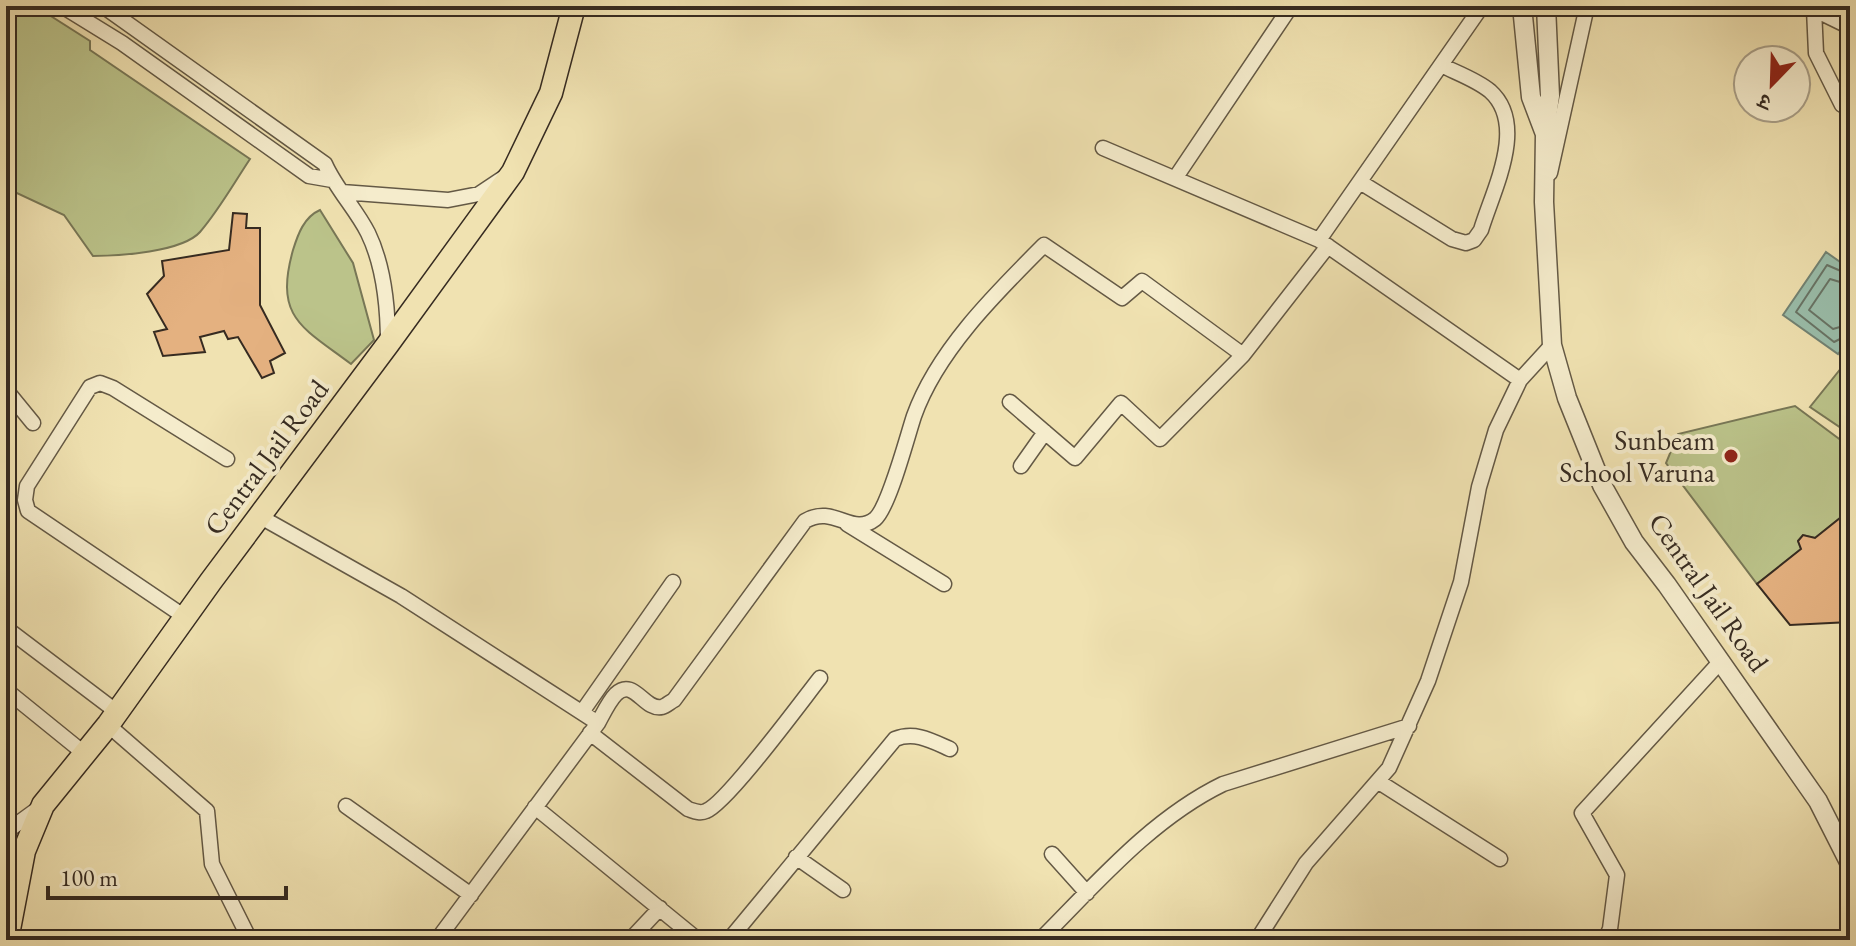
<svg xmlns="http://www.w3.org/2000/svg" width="1856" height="946" font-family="'EB Garamond','Noto Serif Devanagari',serif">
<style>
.green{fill:#bbc38a;stroke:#787756;stroke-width:2}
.water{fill:#9abeab;stroke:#728374;stroke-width:2}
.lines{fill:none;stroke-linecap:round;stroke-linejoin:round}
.shore{stroke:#687466;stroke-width:2}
.building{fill:#e4b180;stroke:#362b21;stroke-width:2}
.minor-casing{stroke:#645945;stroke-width:17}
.tertiary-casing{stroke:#645945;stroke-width:21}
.primary-casing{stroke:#362b21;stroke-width:25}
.minor{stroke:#f5eccc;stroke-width:14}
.tertiary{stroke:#f5eccc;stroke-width:18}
.primary{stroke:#f0e2b1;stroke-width:22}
.poi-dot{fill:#8f2418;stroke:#f5eccc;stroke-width:3}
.labels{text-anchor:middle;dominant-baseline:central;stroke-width:8;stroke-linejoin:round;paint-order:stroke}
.poi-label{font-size:28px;fill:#362b21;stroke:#f5eccc;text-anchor:end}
.street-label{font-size:28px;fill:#362b21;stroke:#f5eccc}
</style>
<rect width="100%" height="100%" fill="#f0e2b1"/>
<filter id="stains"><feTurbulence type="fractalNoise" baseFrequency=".0025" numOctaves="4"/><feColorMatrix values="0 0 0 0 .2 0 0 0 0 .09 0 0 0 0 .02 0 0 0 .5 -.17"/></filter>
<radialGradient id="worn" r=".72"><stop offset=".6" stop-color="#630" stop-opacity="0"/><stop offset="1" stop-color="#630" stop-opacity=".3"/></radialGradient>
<path class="green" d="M6,6H35L90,41V50L250,159C234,183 219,210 200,232C182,252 119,256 93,256L64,215L6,188L11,175L6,174Z
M320,210L353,263L374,340L351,364C302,327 274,318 293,250C298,234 304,217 320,210Z
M1842,367L1850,372V434L1810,407Z
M1795,406L1850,447V510L1815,538L1803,535L1798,541L1801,549L1757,584L1666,463L1678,434Z"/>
<path class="water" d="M1826,252L1850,269V338L1838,354L1783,315Z"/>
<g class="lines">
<path class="shore" d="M1850,275L1827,265L1796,312L1834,342L1850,334
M1850,285L1830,279L1809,310L1833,329L1850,324"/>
</g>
<path class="building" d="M233,213L247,214L246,228H260V305L285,353L270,361L274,373L262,378L238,337L228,339L224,331L200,337L205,352L163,356L154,332L167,329L147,294L164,276L162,261L229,250Z
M1850,510V622L1790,625L1757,584L1801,549L1798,541L1803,535L1815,538Z"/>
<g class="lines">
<defs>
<path id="minor" d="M62,6L122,43L309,176L332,180
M103,6L325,164C336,189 356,209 368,233C384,266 388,308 388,344
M1807,6L1850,27
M1814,9L1816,53L1842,105
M1103,148L1319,240L1520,380
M1550,173L1587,6
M1176,177L1291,6
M1360,182L1452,239L1466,243L1474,240L1481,230C1493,190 1528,125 1490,91C1477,80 1457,73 1441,65
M342,192L448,200L479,194L503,178
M1319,240L1482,6
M6,390L33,423
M1010,402L1075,458L1121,403L1160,439L1243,355L1328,246
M1021,466L1045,432
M259,516L401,596L598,723
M847,524L944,584
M185,617L28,511L25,500L27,486L90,387L100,383L113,388L227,459
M6,628L117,712
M6,690L85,754
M582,712L673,582
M108,725L207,811L212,864L250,940
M590,733L688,809C694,811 700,814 706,811C727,803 801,702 820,678
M1379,782L1500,859
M346,806L471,895
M535,807L698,940
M6,832L39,808
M1052,854L1087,893
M796,857L843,890
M437,940L598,723C603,714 609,701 616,694C634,677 644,711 662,707C666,706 670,702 674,700L805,521C834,504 852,537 875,519C889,507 907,437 914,416C937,351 996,293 1044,245L1122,298L1142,281L1243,355
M630,940L660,908
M729,940L895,739C915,731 932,741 950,749
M1040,940C1096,884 1151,819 1223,784L1409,726
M1257,940L1306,863L1389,768L1428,681L1461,582L1479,487L1496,430L1520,380L1552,345
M1605,940L1610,929L1617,875L1582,813L1721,661"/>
<path id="tertiary" d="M1522,6L1531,97L1545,134L1544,202L1552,345L1567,398L1602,485L1634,542L1667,585L1818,801L1850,864
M1545,131L1550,96L1546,6"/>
<path id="primary" d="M7,940L24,851L43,805L108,725L211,581L388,344L513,172L551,93L574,6"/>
</defs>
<use href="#minor" class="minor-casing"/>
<use href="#tertiary" class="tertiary-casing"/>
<use href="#primary" class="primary-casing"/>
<use href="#minor" class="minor"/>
<use href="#tertiary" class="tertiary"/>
<use href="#primary" class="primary"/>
</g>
<circle class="poi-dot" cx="1731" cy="456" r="8"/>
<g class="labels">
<g class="poi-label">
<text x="1715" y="440">Sunbeam<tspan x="1715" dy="32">School Varuna</tspan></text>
</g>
<g class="street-label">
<text transform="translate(266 457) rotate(-53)">Central Jail Road</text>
<text transform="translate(1709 592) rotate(55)">Central Jail Road</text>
</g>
</g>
<rect width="1856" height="946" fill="none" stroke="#f0e2b1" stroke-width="32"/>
<rect x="8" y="8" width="1840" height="930" fill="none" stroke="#362b21" stroke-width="4"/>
<rect x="16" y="16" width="1824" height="914" fill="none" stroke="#362b21" stroke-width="2"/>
<g transform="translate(1772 84) rotate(203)"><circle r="38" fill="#f5eccc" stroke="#a99f88" stroke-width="2"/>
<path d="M0-6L14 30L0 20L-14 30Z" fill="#8f2418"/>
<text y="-12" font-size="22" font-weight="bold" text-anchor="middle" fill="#362b21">उ</text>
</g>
<path d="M48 886v12h238v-12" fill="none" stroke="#362b21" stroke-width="4"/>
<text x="60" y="886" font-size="24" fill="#362b21" stroke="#f5eccc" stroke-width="6" paint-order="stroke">100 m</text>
<rect width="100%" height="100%" filter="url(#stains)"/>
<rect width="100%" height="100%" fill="url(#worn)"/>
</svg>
